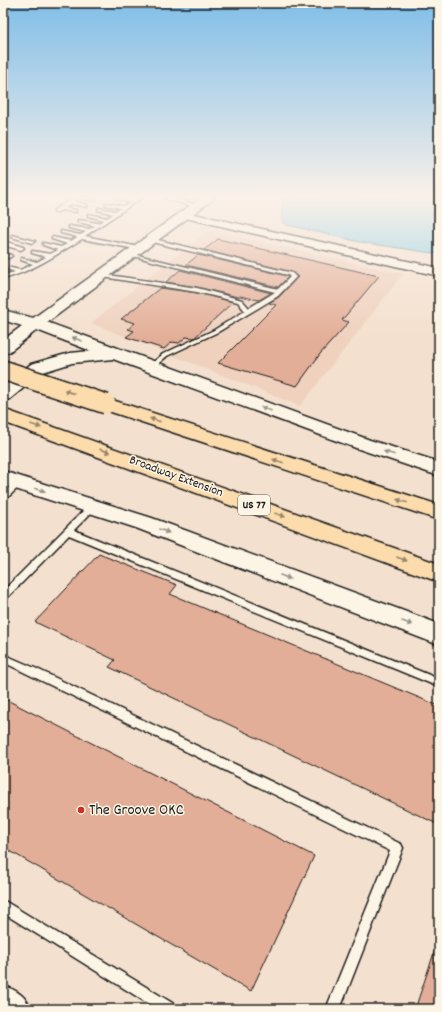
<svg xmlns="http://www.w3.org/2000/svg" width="442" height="1012" font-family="Dekko,sans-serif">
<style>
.built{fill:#efd1be}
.water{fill:#86cee7;stroke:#5c8796}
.building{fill:#e3ae97;stroke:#1c1c1c}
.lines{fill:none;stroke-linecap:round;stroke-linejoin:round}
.service-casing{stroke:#1c1c1c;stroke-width:3}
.minor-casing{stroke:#1c1c1c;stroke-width:3}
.tertiary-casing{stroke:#1c1c1c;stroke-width:3}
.secondary-casing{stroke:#1c1c1c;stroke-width:3}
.motorway-casing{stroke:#1c1c1c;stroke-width:3}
.service{fill:#fcf5e5;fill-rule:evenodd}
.minor{fill:#fcf5e5;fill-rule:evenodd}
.tertiary{fill:#fcf5e5;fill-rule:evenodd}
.secondary{fill:#fcf5e5;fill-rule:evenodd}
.motorway{fill:#fcdcac;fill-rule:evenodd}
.motorway-bridge-casing{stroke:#1c1c1c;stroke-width:22;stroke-linecap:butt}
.motorway-bridge{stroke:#fcdcac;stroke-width:19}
.oneway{fill:#97938b}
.oneway2{fill:#97866b}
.poi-dot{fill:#c8321e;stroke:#fcf5e5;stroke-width:1.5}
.labels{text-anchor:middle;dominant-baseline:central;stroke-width:3;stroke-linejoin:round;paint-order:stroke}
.shield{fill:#fcf5e5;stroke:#5f5d58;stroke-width:1}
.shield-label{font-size:12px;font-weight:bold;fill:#1c1c1c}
.street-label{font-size:13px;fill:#1c1c1c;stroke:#fcf5e5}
.near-poi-label{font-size:16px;fill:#1c1c1c;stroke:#fcf5e5;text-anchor:start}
</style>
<rect width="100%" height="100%" fill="#f4e0ce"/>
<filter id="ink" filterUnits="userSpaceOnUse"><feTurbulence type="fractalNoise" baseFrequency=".025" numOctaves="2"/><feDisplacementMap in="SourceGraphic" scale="8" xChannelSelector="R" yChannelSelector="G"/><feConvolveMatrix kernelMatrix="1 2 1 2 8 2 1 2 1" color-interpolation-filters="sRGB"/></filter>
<g filter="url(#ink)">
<path class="built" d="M209,230L403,274L300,406L91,323Z"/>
<path class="water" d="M282,197H439V254L360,242L287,225L284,224L281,218L283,206Z"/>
<path class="building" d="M218,239L379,276L342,320L349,322L320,354L297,386L218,363L276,305L269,303L279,297L298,277L292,272L204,250Z
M198,255L287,276L288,277L278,287L186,265Z
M180,270L271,293L259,300L240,296L238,297L197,287L166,282Z
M160,288L197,293L233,302L194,338L186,337L179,343L172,342L164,349L126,337L134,331L128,329L135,323L121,319Z
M99,554L177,585L170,594L439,706V825L109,667L115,660L35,622Z
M3,698L314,856L251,991L3,847Z
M436,947L439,948V1009H415Z"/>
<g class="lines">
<defs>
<path id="service" d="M74,197H89L96,200L94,201L80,198L74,201L87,205V207L71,204L65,208L76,210V212L61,210L58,212H54V210Z
M116,197L134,199L137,197H143L85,236L139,247L141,248V250L82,239C56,255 33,271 3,279V275L15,272L7,269V267L20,270L33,264L21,260V258L37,262L46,257L32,253V251L50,254L58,250L43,245V243L61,247L67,244L52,239V237L71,241L77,237L61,233V231L80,235L86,232L69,228V226L89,229L95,226L78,222V220L98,223L104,220L88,216V214L107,218L113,214L98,210V208L116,211L121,208L106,205V203L124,206L131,202L116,199Z
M166,197H171L200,206L196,207L166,199Z
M12,235L35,241L32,243L12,237Z
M150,238L292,273L296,277L278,296L218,332L167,356L153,368H149V366L163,354L214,330L245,311L238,302L197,292L103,277L100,275L101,274L197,288L242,300L249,308L275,292L129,255V253L278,289L290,277L288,275L148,241L147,240Z
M3,241L23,247L24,248L21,250L3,245Z
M3,252L11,255L12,256L9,258L3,256Z
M18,480L22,483L21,485L6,499L3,500V493L15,481Z
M92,504L95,505L96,507L95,509L74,530L439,679V687L69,535L6,599L3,600V591L89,505Z
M3,654L35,668L401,844L403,848L340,1009H326L390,851L3,662Z
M3,900L174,1004L176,1009H157L3,913Z"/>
<path id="minor" d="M185,212L439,268V276L181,217L180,215Z
M3,985C17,991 25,995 31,1009H3Z"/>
<path id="tertiary" d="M202,197H216L41,327L35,329L29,327L27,324L29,321Z"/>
<path id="secondary" d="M3,310L41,320L370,440L439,462V476L356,448L113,359L72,363L43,372L10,399L3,401V386L31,364L70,353L91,351L37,330L9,352L3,353V340L22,326L3,320Z
M3,471L152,518L439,624V645L136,528L3,485Z"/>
<path id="motorway" d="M106,398L439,505V520L99,408L96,404L99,400Z
M3,409L439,564V582L3,422Z"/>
</defs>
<use href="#service" class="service-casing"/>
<use href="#minor" class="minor-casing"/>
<use href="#tertiary" class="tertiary-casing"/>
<use href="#secondary" class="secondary-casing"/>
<use href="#motorway" class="motorway-casing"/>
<use href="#service" class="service"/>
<use href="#minor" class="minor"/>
<use href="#tertiary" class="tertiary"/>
<use href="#secondary" class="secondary"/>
<use href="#motorway" class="motorway"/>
<defs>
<path id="motorway-bridge" d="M3,370L106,404"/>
</defs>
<use href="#motorway-bridge" class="motorway-bridge-casing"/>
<use href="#motorway-bridge" class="motorway-bridge"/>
</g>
<defs><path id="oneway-solid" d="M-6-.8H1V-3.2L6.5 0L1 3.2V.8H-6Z"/></defs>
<g class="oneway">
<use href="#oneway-solid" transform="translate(77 339) rotate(-159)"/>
<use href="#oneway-solid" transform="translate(266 409) rotate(-160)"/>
<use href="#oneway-solid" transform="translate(389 453) rotate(-162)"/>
<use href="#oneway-solid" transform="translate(40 490) rotate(18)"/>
<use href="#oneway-solid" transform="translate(164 531) rotate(21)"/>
<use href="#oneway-solid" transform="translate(285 577) rotate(21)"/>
<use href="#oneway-solid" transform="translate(407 623) rotate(21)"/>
</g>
<g class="oneway2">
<use href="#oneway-solid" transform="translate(69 392) rotate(-162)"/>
<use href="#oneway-solid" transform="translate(155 420) rotate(-162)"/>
<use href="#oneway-solid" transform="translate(36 426) rotate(19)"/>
<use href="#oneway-solid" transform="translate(105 451) rotate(20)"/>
<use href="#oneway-solid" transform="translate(278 461) rotate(-162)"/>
<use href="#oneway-solid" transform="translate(402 501) rotate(-162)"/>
<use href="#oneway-solid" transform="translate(280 515) rotate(20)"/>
<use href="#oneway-solid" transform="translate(402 559) rotate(20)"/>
</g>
</g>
<linearGradient id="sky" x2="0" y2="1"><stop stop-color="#81bee8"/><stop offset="0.58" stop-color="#faf1e9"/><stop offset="1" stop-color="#faf1e9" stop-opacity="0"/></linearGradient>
<rect width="442" height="339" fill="url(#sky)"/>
<circle class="poi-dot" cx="81" cy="810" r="4"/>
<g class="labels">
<rect class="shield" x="238" y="495" width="32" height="20" rx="3"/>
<g class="shield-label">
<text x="254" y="505">US 77</text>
</g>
<g class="street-label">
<text transform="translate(176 477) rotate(20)">Broadway Extension</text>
</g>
<g class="near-poi-label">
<text x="89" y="810">The Groove OKC</text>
</g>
</g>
<rect width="442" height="1012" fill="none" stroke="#fcf5e5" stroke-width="16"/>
<rect x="8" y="8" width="426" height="996" fill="none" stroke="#1c1c1c" stroke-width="1.5" filter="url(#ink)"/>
</svg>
